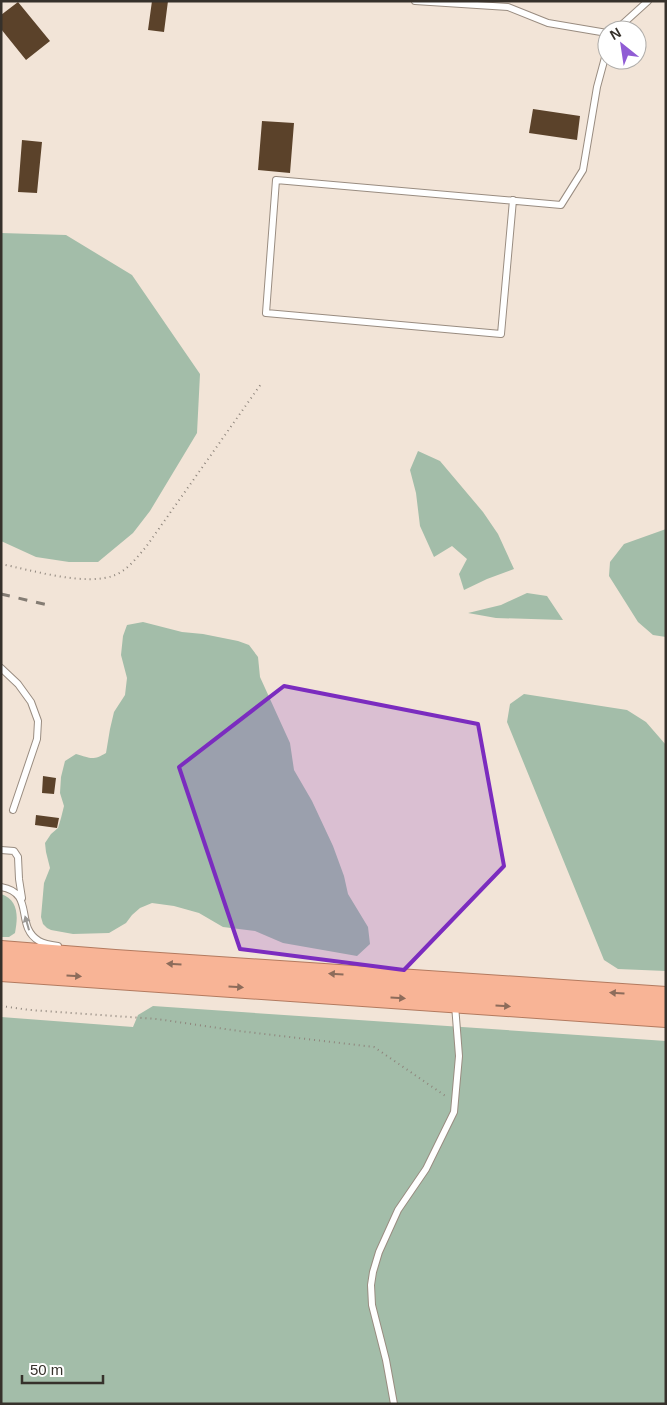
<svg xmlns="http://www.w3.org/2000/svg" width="667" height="1405" font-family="Arial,sans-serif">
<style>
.green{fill:#a3bda9}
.building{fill:#5b422a}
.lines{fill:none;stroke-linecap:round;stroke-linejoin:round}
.service-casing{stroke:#998c80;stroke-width:8}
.trunk-casing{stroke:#b37a5f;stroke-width:22}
.path{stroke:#8e857c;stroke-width:2;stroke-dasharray:1 4;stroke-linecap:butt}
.service{stroke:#fff;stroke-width:6}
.trunk{stroke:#f8b496;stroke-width:20}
.rail{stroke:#847c73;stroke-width:3;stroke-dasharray:9 9;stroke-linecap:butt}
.oneway{fill:#9a9895}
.oneway2{fill:#8d6c5b}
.marked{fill:#7b2cbf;fill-opacity:0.2;stroke:#7b2cbf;stroke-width:4;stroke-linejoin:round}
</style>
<rect width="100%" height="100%" fill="#f2e4d7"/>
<path class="green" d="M1,233L66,235L132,275L200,374L197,433L150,511L133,533L98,562H69L36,557L1,541Z
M418,451L440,461L483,512L498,534L514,569L487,579L464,590L459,574L467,559L452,546L434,557L420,526L416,493L410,470Z
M666,529V637L653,635L638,622L609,576L610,562L624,544Z
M527,593L547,596L563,620L496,618L468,613L501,605Z
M143,622L182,632L203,634L238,641L249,645L258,657L260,677L290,743L294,770L312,801L333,846L344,876L348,894L368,927L370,944L357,956L283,943L255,931L223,927L199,913L174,906L152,903L140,908L132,915L126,923L109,933L73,934L51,930L47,928L43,924L41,917L44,883L50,868L46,852L45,843L51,834L58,828L61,818L64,806L60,793L61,777L65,761L76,754C90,758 93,761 106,753L110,729L114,712L125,695L127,678L121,655L123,636L127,625Z
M524,694L627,710L646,722L666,745V971L618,969L604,960L507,722L510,704Z
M1,894C19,900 18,917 15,933L9,937H1Z
M153,1006L666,1041V1404H1V1017L133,1027L138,1015Z"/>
<path class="building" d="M152,1H168L164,32L148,30Z
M18,2L50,41L26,60L1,29V15Z
M533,109L580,116L577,140L529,133Z
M262,121L294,123L290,173L258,170Z
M22,140L42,142L37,193L18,192Z
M43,776L56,778L54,794L42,793Z
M36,815L59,818L57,828L35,825Z"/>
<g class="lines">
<defs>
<path id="service" d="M415,1L508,7L548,23L607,33
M616,30L648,1
M513,200L501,334L266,313L276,180L561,205L583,170L597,87L607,50
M1,668L18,684L31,702L38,721L37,739L13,810
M1,850L14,851L18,857L19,879L22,898
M1,887C36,893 14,926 39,941C44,944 51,945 58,946
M394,1404L386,1360L372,1305L371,1285L373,1272L379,1252L398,1210L426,1169L454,1112L459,1056L455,1005"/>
<path id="trunk" d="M1,951L115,960L666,997
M1,971L666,1017"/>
</defs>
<use href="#service" class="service-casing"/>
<use href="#trunk" class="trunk-casing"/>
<path class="path" d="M1,564C31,570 87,587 115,575C128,570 137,557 146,547L261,384
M1,1006L30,1010L157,1019L239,1031L374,1047L447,1097"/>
<use href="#service" class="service"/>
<use href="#trunk" class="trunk"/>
<path class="rail" d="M1,594L52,606"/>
</g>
<defs><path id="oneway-solid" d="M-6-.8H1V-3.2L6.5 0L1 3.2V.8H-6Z" transform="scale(1.25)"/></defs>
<use class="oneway" href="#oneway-solid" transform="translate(27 923) rotate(-106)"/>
<g class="oneway2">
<use href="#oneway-solid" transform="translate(174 964) rotate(-176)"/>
<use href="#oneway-solid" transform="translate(336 974) rotate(-176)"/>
<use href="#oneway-solid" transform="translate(74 976) rotate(4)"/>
<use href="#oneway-solid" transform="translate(236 987) rotate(4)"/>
<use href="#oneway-solid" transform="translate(617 993) rotate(-176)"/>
<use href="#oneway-solid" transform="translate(398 998) rotate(4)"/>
<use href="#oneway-solid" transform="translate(503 1006) rotate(4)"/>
</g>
<path class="marked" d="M284,686L478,724L504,866L404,970L240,949L179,767Z"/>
<rect width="667" height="1405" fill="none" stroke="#36312b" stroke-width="5"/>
<g transform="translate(622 45) rotate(330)"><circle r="24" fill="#ffffff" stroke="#afadaa"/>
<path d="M0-4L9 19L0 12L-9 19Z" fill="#905cd4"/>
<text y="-8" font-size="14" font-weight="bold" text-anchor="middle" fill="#36312b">N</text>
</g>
<path d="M22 1375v8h81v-8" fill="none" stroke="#36312b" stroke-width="2.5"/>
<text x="30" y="1375" font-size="15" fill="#36312b" stroke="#ffffff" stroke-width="4" paint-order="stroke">50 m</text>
</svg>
